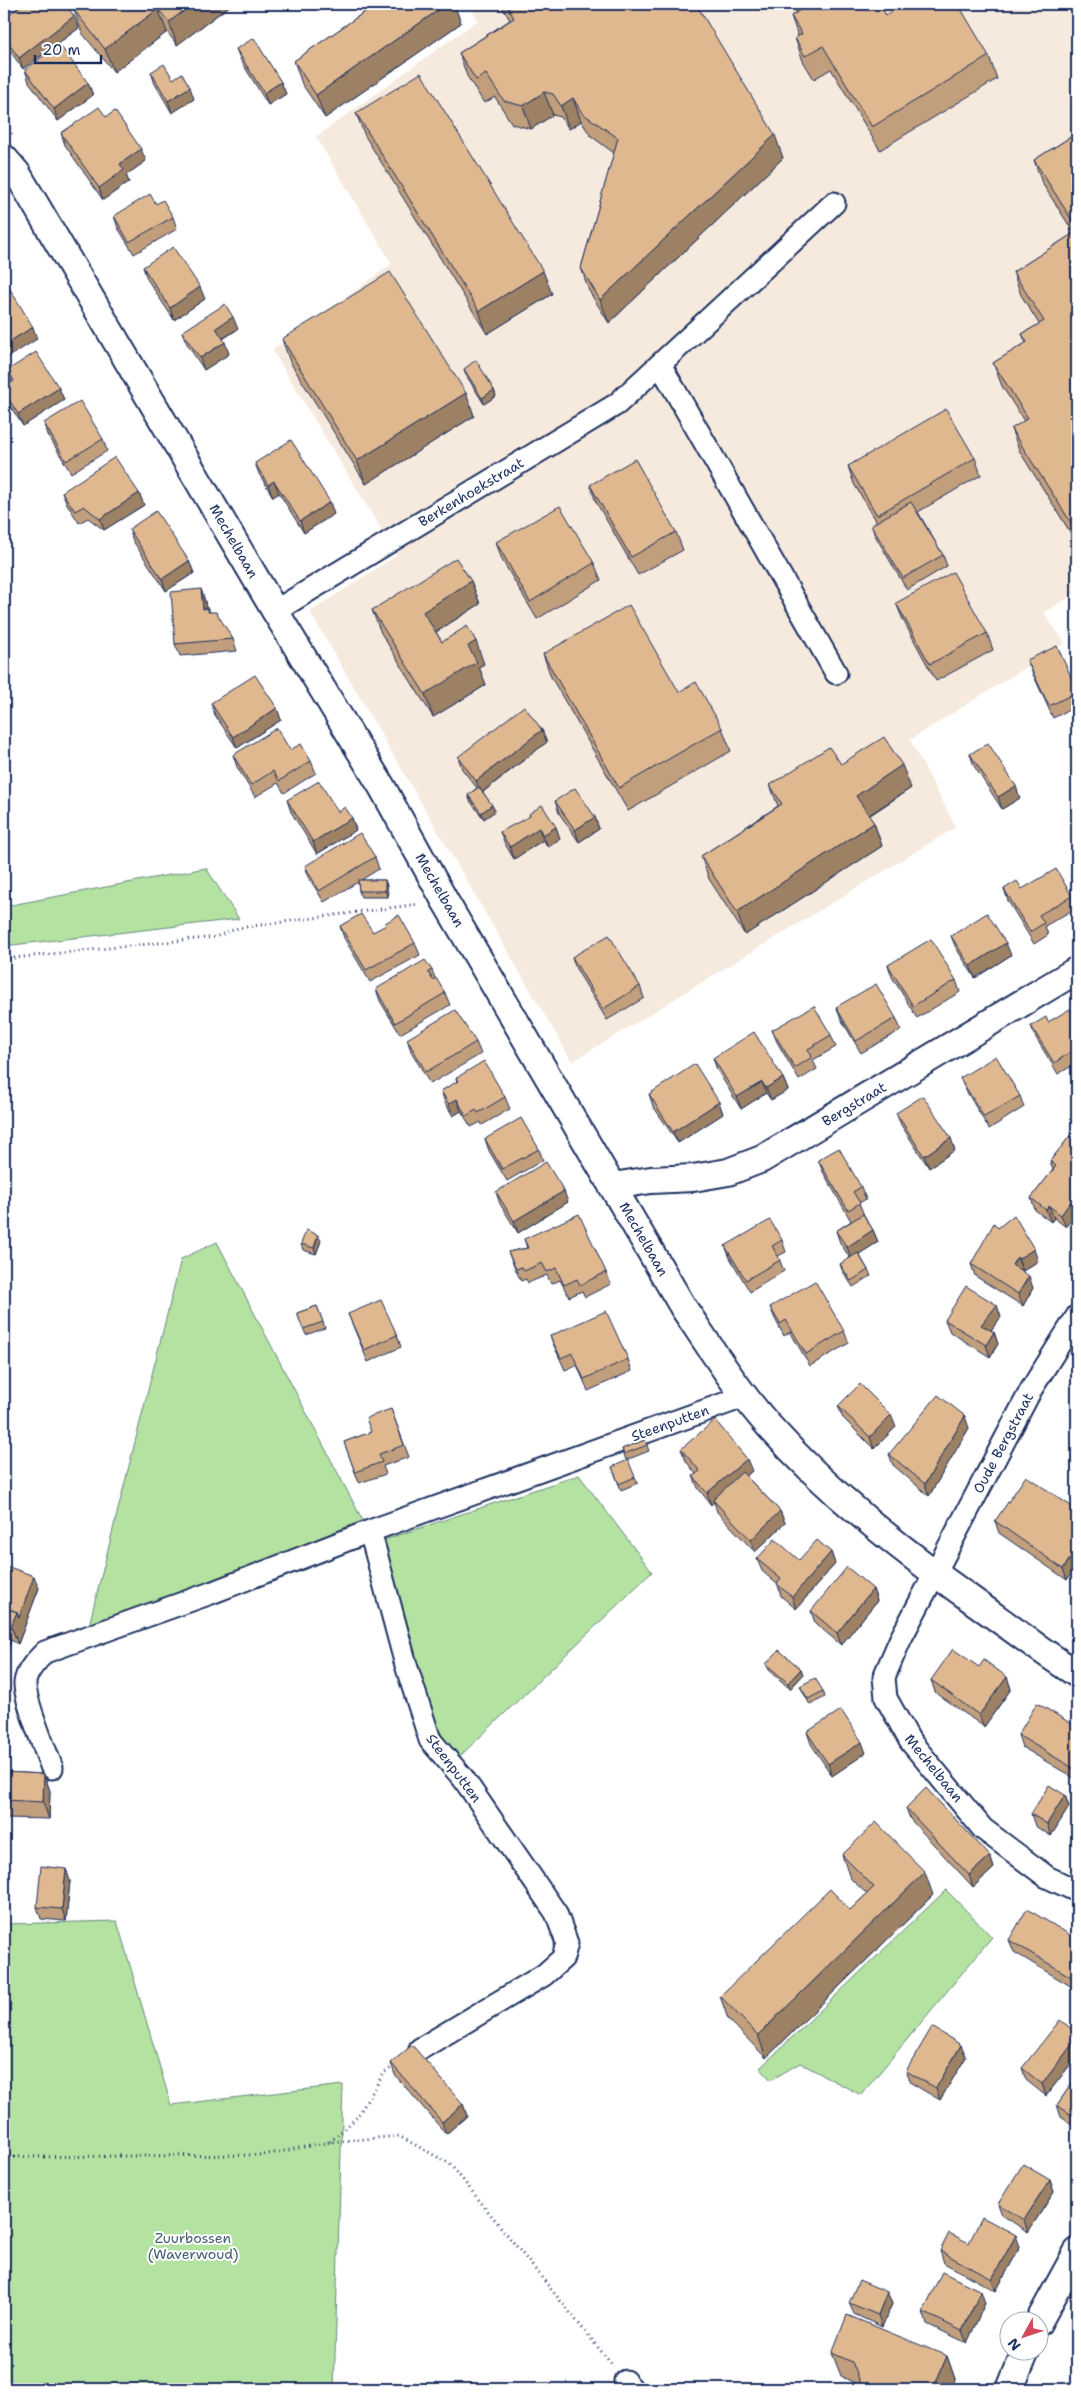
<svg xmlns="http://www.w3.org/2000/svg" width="1081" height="2393" font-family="'Shantell Sans',sans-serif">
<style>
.built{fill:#f6eade}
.green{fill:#b4e2a1;stroke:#688880}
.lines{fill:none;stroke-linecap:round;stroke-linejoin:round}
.minor-casing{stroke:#1b2f5e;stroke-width:25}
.tertiary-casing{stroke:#1b2f5e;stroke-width:30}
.path{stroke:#1b2f5e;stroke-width:3;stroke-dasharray:1 4;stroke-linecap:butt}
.minor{stroke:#fff;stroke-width:21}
.tertiary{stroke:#fff;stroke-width:26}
.wall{fill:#c19e7c;stroke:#1b2f5e}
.shaded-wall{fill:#9d8165;stroke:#1b2f5e}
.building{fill:#e0b890;stroke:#1b2f5e}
.labels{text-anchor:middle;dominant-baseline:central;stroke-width:4;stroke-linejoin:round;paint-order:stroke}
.street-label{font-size:14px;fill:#1b2f5e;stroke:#fff}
.park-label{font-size:14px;fill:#415c6f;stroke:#fff}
</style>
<rect width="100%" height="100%" fill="#fff"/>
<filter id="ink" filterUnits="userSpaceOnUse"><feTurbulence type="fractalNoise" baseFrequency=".02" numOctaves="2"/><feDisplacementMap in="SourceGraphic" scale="10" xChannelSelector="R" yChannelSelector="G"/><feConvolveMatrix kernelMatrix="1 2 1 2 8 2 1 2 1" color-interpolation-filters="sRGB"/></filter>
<g filter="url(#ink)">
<path class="built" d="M468,4H1077V592L1044,613L1065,643L910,740L956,827L572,1062L310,612L397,555L272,350L392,264L316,137L478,20Z"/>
<path class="green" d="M206,868L239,919L4,946V896L6,906Z
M217,1242L363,1521L88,1629L181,1259Z
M579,1475L652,1572L457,1759L434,1722L384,1540Z
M946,1890L992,1937L861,2095L800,2063L771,2080L760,2068Z
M117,1921L171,2105L343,2085L334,2389H4V1924Z"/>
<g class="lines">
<defs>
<path id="minor" d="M661,366L836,673
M275,611L617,404L834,203
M1077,1316L1032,1388L900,1640L884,1677L886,1698L910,1741L983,1829L1047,1877L1077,1891
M370,1531L406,1665L430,1740L463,1778L556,1913L567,1943L563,1958L544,1975L420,2049
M52,1768C46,1752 24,1698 25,1683C26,1671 37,1660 45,1652L211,1593L370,1531L732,1401L744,1394
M625,2381L632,2389"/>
<path id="tertiary" d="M4,158L17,173L275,611L382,787L445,901L683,1307C710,1347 737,1390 769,1426C829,1493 899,1548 972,1600C1007,1625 1041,1651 1077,1674
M613,1186L651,1180L693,1178L728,1172L762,1159L1077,970
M1038,2323L1077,2252
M1010,2389L1026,2350"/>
</defs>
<use href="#minor" class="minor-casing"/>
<use href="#tertiary" class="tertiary-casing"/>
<path class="path" d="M4,120L13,137
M4,959L215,937L238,928L419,904
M330,2142L357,2117L384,2073L394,2066
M4,2157L263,2155L330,2142L399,2136L450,2164L613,2366"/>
<use href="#minor" class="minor"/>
<use href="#tertiary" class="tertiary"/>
</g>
<path class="wall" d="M232,4L177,45L167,32L114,72L82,33L74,10Z
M376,4H454L461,23L325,118L302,84L294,61Z
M500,4H696L783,158L609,323L589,291L581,268L614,153L591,136L581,121L569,129L561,117L553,115L531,129L512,124L495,97L484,103L467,76L459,53L510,20Z
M791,4H884L880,6L886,15L989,56L997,79L880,150L831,69L814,79L803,61L795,38L798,36L791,16L796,12Z
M4,18L79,28L23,69L4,43Z
M236,49L281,82L286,94L268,105L241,61Z
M25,70L88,83L93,95L58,121L29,82Z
M151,72L173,79L194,99L172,113L155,84Z
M356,113L552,294L487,334L365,136Z
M106,117L146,161L126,175L129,182L103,200L65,145L61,133Z
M1077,133V543L1020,452L1011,429L1024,421L1002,386L993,363L1026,343L1022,334L1039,324L1021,295L1013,272L1074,233L1042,183L1034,160Z
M156,204L173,217L177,229L134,254L118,228L114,216Z
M143,267L205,299L174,320L147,279Z
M238,329L223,339L229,354L204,370L187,344L182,332Z
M282,339L466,393L474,416L366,484L290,362Z
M464,369L494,390L496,396L484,404L466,375Z
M8,370L59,388L64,400L23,426L6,400L4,394V387L12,382Z
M44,423L103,439L107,451L71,473L48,435Z
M975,458L981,475L918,512L943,555L947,566L907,590L876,537L871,525L877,522L854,484L848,466Z
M255,463L334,514L304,533L279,493L273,497L259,474Z
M590,485L676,532L683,550L638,575L596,502Z
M62,492L139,493L144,505L104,530L88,518L79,523L67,504Z
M129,529L189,561L194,573L166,591L133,541Z
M496,542L594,563L601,580L537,619L502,560Z
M471,581L480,604L436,632L442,642L484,664L479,667L486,685L433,717L381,633L372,610Z
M201,589L205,601L206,608H208L210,612L233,639L237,651L180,656L175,644Z
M896,603L987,633L993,650L936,681L903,620Z
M543,654L679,692L722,728L731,751L628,811L551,677Z
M1027,660L1077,690V706L1053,718L1032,672Z
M211,703L277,708L281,720L237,748L215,715Z
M542,730L547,742L483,792L495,811L484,819L470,801L468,795L477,788L462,769L458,757Z
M290,750L311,761L316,773L284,793L278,783L255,797L237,767L233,755Z
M970,754L1020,798L1002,809L974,766Z
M841,764L911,788L869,816L874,823L882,846L745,935L709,879L701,856L778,806L770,785Z
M287,800L338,812L352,818L356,830L317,854L291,812Z
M555,801L595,817L599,829L579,842L559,813Z
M556,827L560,839L548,847L543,840L514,859L505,844L500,832Z
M1077,847V867L1075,863L1070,851Z
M375,857L379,869L361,880H385L387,886L388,897H361L359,891L358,882L324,902L309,878L305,866Z
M1004,889H1022L1072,896L1076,908L1045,926L1048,935L1034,944L1008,901Z
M340,926L373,932L415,943L420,955L370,982L344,938Z
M951,936L1011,955L975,978L956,948Z
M572,957L640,986L644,998L607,1020L576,969Z
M888,965L956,980L960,992L917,1018L892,977Z
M432,970L435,978L445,993L450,1005L400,1034L380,1001L376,989Z
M836,1007L896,1018L901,1030L861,1053L841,1019Z
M1077,1021V1063L1058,1074L1036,1038L1031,1026L1048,1022Z
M772,1030L831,1035L836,1047L813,1060L817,1069L799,1080L777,1042Z
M407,1039L476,1042L481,1054L430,1084L411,1051Z
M713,1058L783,1078L788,1090L771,1100L766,1093L741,1109L717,1070Z
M456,1078L505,1097L510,1109L482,1125L481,1122L471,1127L461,1111L453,1116L445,1103L441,1091L457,1082Z
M960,1078L1020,1096L1024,1107L989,1129L965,1089Z
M649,1094L719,1102L723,1114L678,1143L653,1106Z
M896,1113L955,1150L929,1168L901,1125Z
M1070,1136L1066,1227L1054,1218L1051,1222L1035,1210L1031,1198L1053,1170L1050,1161Z
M485,1139L539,1149L543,1160L507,1181L489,1151Z
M818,1160L861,1187L866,1199L859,1203L864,1215L873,1230L878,1242L859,1254L868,1270L871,1276L853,1287L842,1270L840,1264L850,1258L840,1243L836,1231L851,1221L823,1172Z
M496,1192L568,1202L518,1233L500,1204Z
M998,1228L1038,1261L1023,1271L1022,1269L1021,1270L1033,1288L1023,1306L975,1276L971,1264Z
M524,1239L606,1272L611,1284L585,1297L582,1291L569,1297L560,1280L551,1284L547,1275L528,1283L526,1279L521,1281L513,1264L508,1252L527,1248Z
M782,1240L786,1252L778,1256L784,1271L750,1292L730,1258L725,1246Z
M321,1241L316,1254L303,1250L301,1244Z
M317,1306L325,1328L306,1335L297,1313Z
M770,1307L844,1331L849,1343L810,1366L790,1332L784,1336L775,1319Z
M348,1314L397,1335L401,1347L368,1362Z
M1001,1317L991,1330L994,1332L998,1344L990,1357L950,1332L945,1320Z
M550,1336L628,1359L632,1371L588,1391L577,1365L565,1370L555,1348Z
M838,1406L896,1427L874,1449L843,1418Z
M391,1409L409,1457L383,1466L386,1474L359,1483L344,1442L371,1432Z
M969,1428L929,1496L893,1465L889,1454Z
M645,1440L649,1451L626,1460L622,1449Z
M681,1449L752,1471L746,1476L780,1511L785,1523L755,1552L717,1512L714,1502L711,1505L698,1488L693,1476L696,1474L686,1461Z
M612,1467L635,1477L638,1483L621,1490Z
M1077,1510L1067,1580L999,1533L995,1521Z
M831,1552L835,1564L796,1609L781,1596L778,1585L762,1571L757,1559L799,1560Z
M4,1581L39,1588L18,1644L11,1640L4,1665Z
M873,1589L877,1601L841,1645L815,1623L811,1611Z
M1077,1589V1607L1073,1595Z
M766,1664L801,1669L803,1675L790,1689L769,1670Z
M1007,1677L1011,1689L984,1727L935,1692L931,1680Z
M800,1686L823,1691L825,1697L810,1705L803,1692Z
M1077,1727V1780L1022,1747L1018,1735Z
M807,1732L866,1753L832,1776L811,1744Z
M4,1772L44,1774L50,1791L49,1819L4,1818Z
M1065,1795L1069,1807L1051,1836L1035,1826L1031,1814Z
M906,1808L990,1856L994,1868L973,1887L910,1819Z
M842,1855L933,1895L766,2058L728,2019L720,1996L850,1910L867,1894L850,1878Z
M66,1869L70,1881L66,1921L41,1919L37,1907Z
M1077,1939V1990L1014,1952L1009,1940Z
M1077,2033V2056L1046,2096L1026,2080L1022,2068Z
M961,2045L966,2057L940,2100L911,2083L906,2071Z
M391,2063L463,2104L467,2116L446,2134L395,2075Z
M1077,2066V2128L1061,2117L1057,2105L1075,2079L1073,2073Z
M1050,2180L1054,2192L1028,2232L1002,2215L998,2204Z
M1020,2247L996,2291L944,2263L940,2251Z
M887,2292L892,2304L882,2327L854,2314L849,2303Z
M985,2303L967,2343L927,2324L923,2312Z
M1077,2332V2349L1074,2340Z
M832,2353L947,2356L955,2379L951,2389H862L860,2385L841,2376Z
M1077,2356V2371L1074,2363Z"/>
<path class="shaded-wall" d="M193,4H232L177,45L169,22Z
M447,4H454L461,23L325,118L316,95Z
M158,9L167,32L114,72L105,49Z
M74,16L79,28L23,69L19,58Z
M281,82L286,94L268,105L264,93Z
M88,83L93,95L58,121L54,109Z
M190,87L194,99L172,113L168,101Z
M544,92L553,115L531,129L523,106Z
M573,98L581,121L569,129L561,106Z
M775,135L783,158L609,323L600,300Z
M141,149L146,161L126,175L129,182L103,200L99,188L120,164Z
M543,271L552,294L487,334L479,311Z
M200,287L205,299L174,320L170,308Z
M233,317L238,329L220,340L216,328Z
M33,327L37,339L4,360V345Z
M225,342L229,354L204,370L200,358Z
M59,388L64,400L23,426L18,414Z
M494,390L496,396L484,404L482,398Z
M466,393L474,416L366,484L357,461Z
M274,481L279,493L273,497L268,485Z
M139,493L144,505L104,530L100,519Z
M330,502L334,514L304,533L300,521Z
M189,561L194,573L166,591L162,579Z
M471,581L480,604L431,635L423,612Z
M201,589L205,601L207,621L203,609Z
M476,641L484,664L479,667L486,685L433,717L425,694L468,646Z
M277,708L281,720L237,748L233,737Z
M542,730L547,742L481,793L476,781Z
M902,765L911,788L864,818L856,796Z
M1016,786L1020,798L1002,809L998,797Z
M492,805L495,811L484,819L481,813Z
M595,817L599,829L579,842L575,830Z
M352,818L356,830L317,854L313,842Z
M874,823L882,846L745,935L737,912Z
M556,827L560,839L548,847L543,835Z
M539,828L543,840L514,859L510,847Z
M385,880L387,886L388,897L385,891Z
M1006,943L1011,955L975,978L970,966Z
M783,1078L788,1090L771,1100L766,1088Z
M762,1082L766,1093L741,1109L737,1097Z
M457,1099L461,1111L453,1116L449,1104Z
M719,1102L723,1114L678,1143L673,1132Z
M951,1138L955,1150L929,1168L924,1156Z
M564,1191L568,1202L518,1233L514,1221Z
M1077,1193V1211L1066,1227L1061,1215Z
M1049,1206L1054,1218L1051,1222L1046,1210Z
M873,1230L878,1242L851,1259L847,1247Z
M318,1235L321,1241L316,1254L314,1248Z
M1034,1249L1038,1261L1023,1271L1018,1259Z
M1017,1257L1022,1269L1016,1277L1012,1265Z
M1029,1276L1033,1288L1023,1306L1018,1294Z
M997,1305L1001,1317L986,1337L981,1325Z
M994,1332L998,1344L990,1357L986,1345Z
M891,1415L896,1427L874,1449L870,1437Z
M965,1416L969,1428L929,1496L925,1484Z
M747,1459L752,1471L715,1502L713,1500L714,1502L711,1505L707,1493Z
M780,1511L785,1523L755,1552L751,1540Z
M1077,1548V1566L1067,1580L1063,1569Z
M831,1552L835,1564L796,1609L792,1597Z
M34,1576L39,1588L18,1644L11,1626L17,1612Z
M873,1589L877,1601L841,1645L837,1633Z
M5,1623L11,1640L4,1665V1626Z
M801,1669L803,1675L790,1689L788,1683Z
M1007,1677L1011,1689L984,1727L979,1715Z
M4,1704L7,1713L6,1749L4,1743Z
M862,1742L866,1753L832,1776L828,1764Z
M1077,1761V1780L1073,1768Z
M44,1774L50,1791L49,1819L43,1802Z
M1065,1795L1069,1807L1051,1836L1047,1824Z
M990,1856L994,1868L973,1887L969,1875Z
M66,1869L70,1881L66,1921L62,1909Z
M925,1872L933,1895L766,2058L758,2035Z
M1077,1972V1989L1073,1978Z
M1077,2038V2056L1046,2096L1042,2084Z
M961,2045L966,2057L940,2100L936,2088Z
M463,2104L467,2116L446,2134L442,2122Z
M1050,2180L1054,2192L1028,2232L1024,2220Z
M1016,2235L1020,2247L996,2291L992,2279Z
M981,2291L985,2303L967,2343L962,2331Z
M887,2292L892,2304L882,2327L878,2315Z
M947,2356L955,2379L951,2389H933Z"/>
<path class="building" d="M23,4H65L74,16L19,58L4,37V18Z
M82,4H193L169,22L158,9L105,49L74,10Z
M376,4H447L316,95L294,61Z
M506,4H696L775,135L600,300L581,268L618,138L582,113L573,98L561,106L553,94L544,92L523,106L504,101L486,74L476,80L459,53L514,18Z
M797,4H879L886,15L905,4H958L989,56L872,127L823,46L805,56L795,38L802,34L791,16L800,10Z
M254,38L281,82L264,93L236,49Z
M59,44L88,83L54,109L25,70Z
M164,64L173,79L182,73L190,87L168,101L151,72Z
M421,73L543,271L479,311L356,113Z
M99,107L106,117L115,111L141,149L120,164L124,170L99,188L61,133Z
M1077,133V228L1034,160Z
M150,194L156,204L163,200L173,217L129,242L114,216Z
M1077,231V532L1011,429L1028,418L993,363L1027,342L1022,334L1044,321L1013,272Z
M173,247L200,287L170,308L143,267Z
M390,272L466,393L357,461L282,339Z
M10,289L33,327L4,345V293Z
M225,304L233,317L216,328L225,342L200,358L182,332Z
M36,352L59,388L18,414L4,391V387L14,381L8,370Z
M476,360L494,390L482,398L464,369Z
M80,401L103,439L66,461L44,423Z
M946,409L975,458L877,515L848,466Z
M291,440L330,502L300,521L274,481L268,485L255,463Z
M115,457L139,493L100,519L84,506L75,511L62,492Z
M635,459L676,532L631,557L590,485Z
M911,502L943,555L903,578L871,525Z
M560,506L594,563L530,602L496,542Z
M156,511L189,561L162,579L129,529Z
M456,558L471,581L423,612L442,642L467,626L476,641L468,646L477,662L425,694L372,610Z
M953,572L987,633L930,664L896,603Z
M201,589L203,609L208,608V612H216L233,639L175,644L171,592Z
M629,605L679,692L696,682L722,728L619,788L543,654Z
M1057,646L1077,690V692L1049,706L1027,660Z
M255,675L277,708L233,737L211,703Z
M524,706L542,730L476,781L458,757Z
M277,728L290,750L301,744L311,761L279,781L273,771L251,785L233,755Z
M884,737L902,765L856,796L874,823L737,912L701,856L782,804L770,785L829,747L841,764Z
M988,743L1016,786L998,797L970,754Z
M319,781L338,812L345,807L352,818L313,842L287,800Z
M479,787L492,805L481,813L468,795Z
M575,788L595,817L575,830L555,801Z
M542,805L556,827L543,835L539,828L510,847L500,832L530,816L529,814Z
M360,833L375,857L319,891L305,866Z
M1077,847V862L1070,851Z
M1056,869L1072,896L1039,915L1044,923L1030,932L1004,889L1017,881L1022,889Z
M358,880H385V891H359Z
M987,913L1006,943L970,966L951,936Z
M361,914L373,932L386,925L385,923L399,915L415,943L366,970L340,926Z
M609,935L640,986L603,1009L572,957Z
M931,939L956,980L913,1006L888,965Z
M425,960L432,970L428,972L433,980L436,978L445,993L395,1023L376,989Z
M876,984L896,1018L856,1041L836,1007Z
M814,1006L831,1035L808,1049L812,1057L795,1068L772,1030Z
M1070,1009L1077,1021V1048L1054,1063L1031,1026L1046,1017L1048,1022Z
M455,1010L476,1042L426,1072L407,1039Z
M754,1032L783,1078L766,1088L762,1082L737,1097L713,1058Z
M996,1056L1020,1096L984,1117L960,1078Z
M484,1061L505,1097L478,1113L476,1110L466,1116L457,1099L449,1104L441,1091L458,1081L456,1078Z
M695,1064L719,1102L673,1132L649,1094Z
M923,1096L951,1138L924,1156L896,1113Z
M521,1118L539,1149L502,1169L485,1139Z
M1070,1136L1077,1142V1193L1061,1215L1049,1206L1046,1210L1031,1198L1056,1166L1050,1161Z
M839,1148L861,1187L853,1192L860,1203L848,1210L818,1160Z
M546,1162L564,1191L514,1221L496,1192Z
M579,1214L606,1272L580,1285L577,1279L564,1285L556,1268L547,1272L542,1263L524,1271L522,1267L516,1269L508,1252L528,1248L524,1239Z
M863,1214L873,1230L847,1247L836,1231Z
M1014,1215L1034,1249L1018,1259L1017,1257L1012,1265L1029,1276L1018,1294L971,1264L994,1223L998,1228Z
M770,1220L782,1240L772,1246L780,1260L746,1280L725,1246Z
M306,1230L318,1235L314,1248L301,1244Z
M858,1253L868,1270L851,1281L840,1264Z
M815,1281L844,1331L806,1354L786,1320L780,1324L770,1307Z
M966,1286L997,1305L981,1325L994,1332L986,1345L945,1320Z
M381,1300L397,1335L364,1350L348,1314Z
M317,1306L323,1322L303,1329L297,1313Z
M606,1311L628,1359L584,1379L572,1353L561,1358L550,1336Z
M860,1384L891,1415L870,1437L838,1406Z
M938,1395L965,1416L925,1484L889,1454Z
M391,1409L404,1445L379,1454L382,1462L355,1472L344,1442L371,1432L366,1418Z
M715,1420L747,1459L707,1493L693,1476L700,1471L681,1449Z
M645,1440L647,1445L624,1454L622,1449Z
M628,1460L635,1477L619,1484L612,1467Z
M742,1472L780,1511L751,1540L713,1500Z
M1026,1476L1077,1510V1548L1063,1569L995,1521Z
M775,1539L799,1560L817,1540L831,1552L792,1597L777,1584L781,1579L757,1559Z
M9,1567L34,1576L19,1618L17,1612L4,1607V1581Z
M847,1567L873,1589L837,1633L811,1611Z
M1077,1589V1598L1073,1595Z
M4,1607L17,1612L11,1626L5,1623L4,1626Z
M953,1649L979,1667L984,1660L1007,1677L979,1715L931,1680Z
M779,1650L801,1669L788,1683L766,1664Z
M815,1678L823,1691L808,1699L800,1686Z
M1037,1703L1077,1727V1761L1073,1768L1018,1735Z
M841,1710L862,1742L828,1764L807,1732Z
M4,1772L44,1774L43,1802L4,1800Z
M1049,1785L1065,1795L1047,1824L1031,1814Z
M926,1788L990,1856L969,1875L906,1808Z
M876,1822L925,1872L758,2035L720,1996L830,1889L850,1910L874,1887L842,1855Z
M41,1866L66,1869L62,1909L37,1907Z
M1027,1909L1077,1939V1972L1073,1978L1009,1940Z
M1060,2020L1077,2033V2038L1042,2084L1022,2068Z
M932,2027L961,2045L936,2088L906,2071Z
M412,2045L463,2104L442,2122L391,2063Z
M1077,2066V2076L1073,2073Z
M1077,2076V2119L1057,2105Z
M1023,2164L1050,2180L1024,2220L998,2204Z
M982,2217L1016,2235L992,2279L940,2251L949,2233L969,2243Z
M942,2272L981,2291L962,2331L923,2312Z
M859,2280L887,2292L878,2315L849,2303Z
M847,2315L947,2356L933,2389H863L852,2362L832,2353Z
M1077,2332V2341L1074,2340Z
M1077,2356V2364L1074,2363Z"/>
</g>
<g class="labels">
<g class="street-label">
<text transform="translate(471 492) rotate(-31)">Berkenhoekstraat</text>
<text transform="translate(234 541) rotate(60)">Mechelbaan</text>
<text transform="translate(440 890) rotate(60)">Mechelbaan</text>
<text transform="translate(854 1104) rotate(-31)">Bergstraat</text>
<text transform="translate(644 1239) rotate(60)">Mechelbaan</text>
<text transform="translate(670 1423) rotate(-20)">Steenputten</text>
<text transform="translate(1003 1443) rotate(-62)">Oude Bergstraat</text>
<text transform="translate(454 1768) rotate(53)">Steenputten</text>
<text transform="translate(934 1768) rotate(51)">Mechelbaan</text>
</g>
<g class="park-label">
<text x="193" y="2238">Zuurbossen<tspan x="193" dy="16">(Waverwoud)</tspan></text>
</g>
</g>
<rect width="1081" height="2393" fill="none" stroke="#fff" stroke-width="20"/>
<rect x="10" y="10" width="1061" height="2373" fill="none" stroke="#1b2f5e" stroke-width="2" filter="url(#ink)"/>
<g transform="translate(1024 2336) rotate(230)"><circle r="24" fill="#ffffff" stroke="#a4acbf"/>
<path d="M0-4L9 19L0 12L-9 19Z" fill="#d1495b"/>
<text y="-8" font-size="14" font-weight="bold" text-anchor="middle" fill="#1b2f5e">N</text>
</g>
<path d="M35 55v8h66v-8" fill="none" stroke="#1b2f5e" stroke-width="2.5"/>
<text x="42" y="55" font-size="15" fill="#1b2f5e" stroke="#ffffff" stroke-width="4" paint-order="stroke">20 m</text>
</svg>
